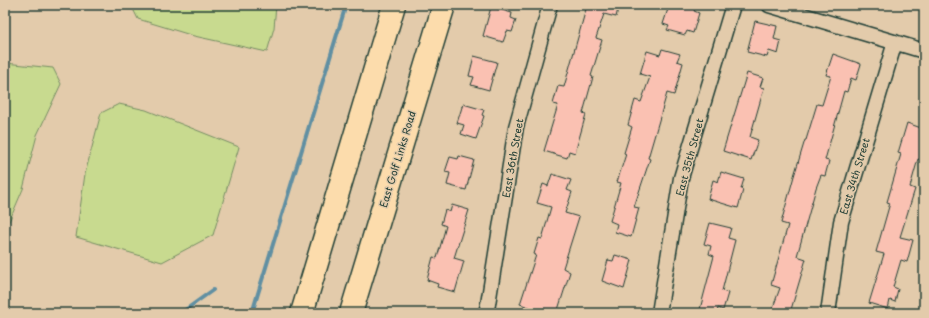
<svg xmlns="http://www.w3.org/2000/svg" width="929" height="318" font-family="'Playpen Sans',sans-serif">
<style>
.green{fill:#c8da8f;stroke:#748c62}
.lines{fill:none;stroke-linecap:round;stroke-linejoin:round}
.stream{stroke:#608fa2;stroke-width:4}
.building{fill:#fac1b2;stroke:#1f3d34}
.minor-casing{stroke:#1f3d34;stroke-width:17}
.primary-casing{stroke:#1f3d34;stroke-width:25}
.minor{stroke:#e3cbab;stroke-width:14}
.primary{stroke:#fcdcac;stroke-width:22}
.labels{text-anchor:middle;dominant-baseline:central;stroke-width:3;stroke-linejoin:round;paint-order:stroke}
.street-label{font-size:10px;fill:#1f3d34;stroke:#e3cbab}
</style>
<rect width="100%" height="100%" fill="#e3cbab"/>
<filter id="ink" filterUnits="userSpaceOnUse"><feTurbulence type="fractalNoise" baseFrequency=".025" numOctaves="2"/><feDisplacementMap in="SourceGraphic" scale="8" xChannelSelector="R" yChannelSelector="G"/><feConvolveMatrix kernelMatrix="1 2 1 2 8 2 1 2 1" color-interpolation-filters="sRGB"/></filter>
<g filter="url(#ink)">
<path class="green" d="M133,5H276L274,28L267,52L194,36L138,19L132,7Z
M5,63L53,68L61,84L37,135L23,189L5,231Z
M119,104L146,110L239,147L213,235L162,262L76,237L85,174L101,113Z"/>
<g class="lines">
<path class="stream" d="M181,313L213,290
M252,313L346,5"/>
</g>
<path class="building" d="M583,5H619L616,17L604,14L596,38L602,40L591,76L593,77L583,113L586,114L575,153L569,151L567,158L544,151L558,105L553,104L558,86L564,87L586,9L583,8Z
M674,5H696L694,11L699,13L693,33L687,31L685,35L667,30L669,26L663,24L668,9H673Z
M491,7L512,13L511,18L516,20L512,32L507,31L503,42L483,36Z
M755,21L777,26L774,39L781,41L778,54L769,51L767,57L747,52Z
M662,49L680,54L677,61L683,63L674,95L667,93L648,158L650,159L634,207L639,208L631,237L615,232L617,224L610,221L621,183L617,182L626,154L624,153L632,127L628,125L635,100L641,102L650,77L640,74L647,51L660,55Z
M833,54L861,64L856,80L851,78L847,92L844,91L825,160L829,161L825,176L821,175L816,188L797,256L806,259L790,313H771L780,288L771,285L788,225L781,223L794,176L805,140H806L817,104L822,105L831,76L826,75Z
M474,56L497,62L489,90L471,85L474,77L469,76Z
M747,73L763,78L760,87L764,88L750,137L758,140L751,160L723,151Z
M463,104L484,110L482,115L484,116L476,139L461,134L464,125L457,123Z
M907,123L924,129V161L918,159L910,187L915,189L900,237L913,240L907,262L901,260L893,287L898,289L895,302L890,300L888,309L869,303L884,254L876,252L890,203L887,202L901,154L898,153Z
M459,156L474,160L466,190L447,185L450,173L445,172L450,157L458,159Z
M721,172L744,179L741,189L743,190L738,208L708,199L713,180L718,182Z
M552,174L571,180L567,190L572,192L565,213L579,217L563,268L570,272L557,313H547L520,304L536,255L534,254L539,238L542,239L551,207L537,203L543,184L548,186Z
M452,205L469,210L454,258L464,261L455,292L437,287L438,284L427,280L433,257L437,258L446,226L441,224L445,210L450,212Z
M710,223L731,228L728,238L735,240L722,291L728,293L723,310L718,308L717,313H699L714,256L709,254L711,246L704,244Z
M615,255L632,260L624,289L602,281L608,260L613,261Z"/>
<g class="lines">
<defs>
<path id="minor" d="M769,5L924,51
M486,313L488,304L516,127L550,5
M659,313L681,178L733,5
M828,313L841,222L895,42"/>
<path id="primary" d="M302,313L394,5
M351,313L444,5"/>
</defs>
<use href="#minor" class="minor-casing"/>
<use href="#primary" class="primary-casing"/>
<use href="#minor" class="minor"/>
<use href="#primary" class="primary"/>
</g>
</g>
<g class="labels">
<g class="street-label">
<text transform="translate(689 157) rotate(-75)">East 35th Street</text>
<text transform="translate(512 158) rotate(-80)">East 36th Street</text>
<text transform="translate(397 159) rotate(-73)">East Golf Links Road</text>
<text transform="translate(854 176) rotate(-73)">East 34th Street</text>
</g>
</g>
<rect width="929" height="318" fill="none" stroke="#e3cbab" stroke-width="20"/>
<rect x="10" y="10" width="909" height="298" fill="none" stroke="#1f3d34" stroke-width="1.5" filter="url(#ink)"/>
</svg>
